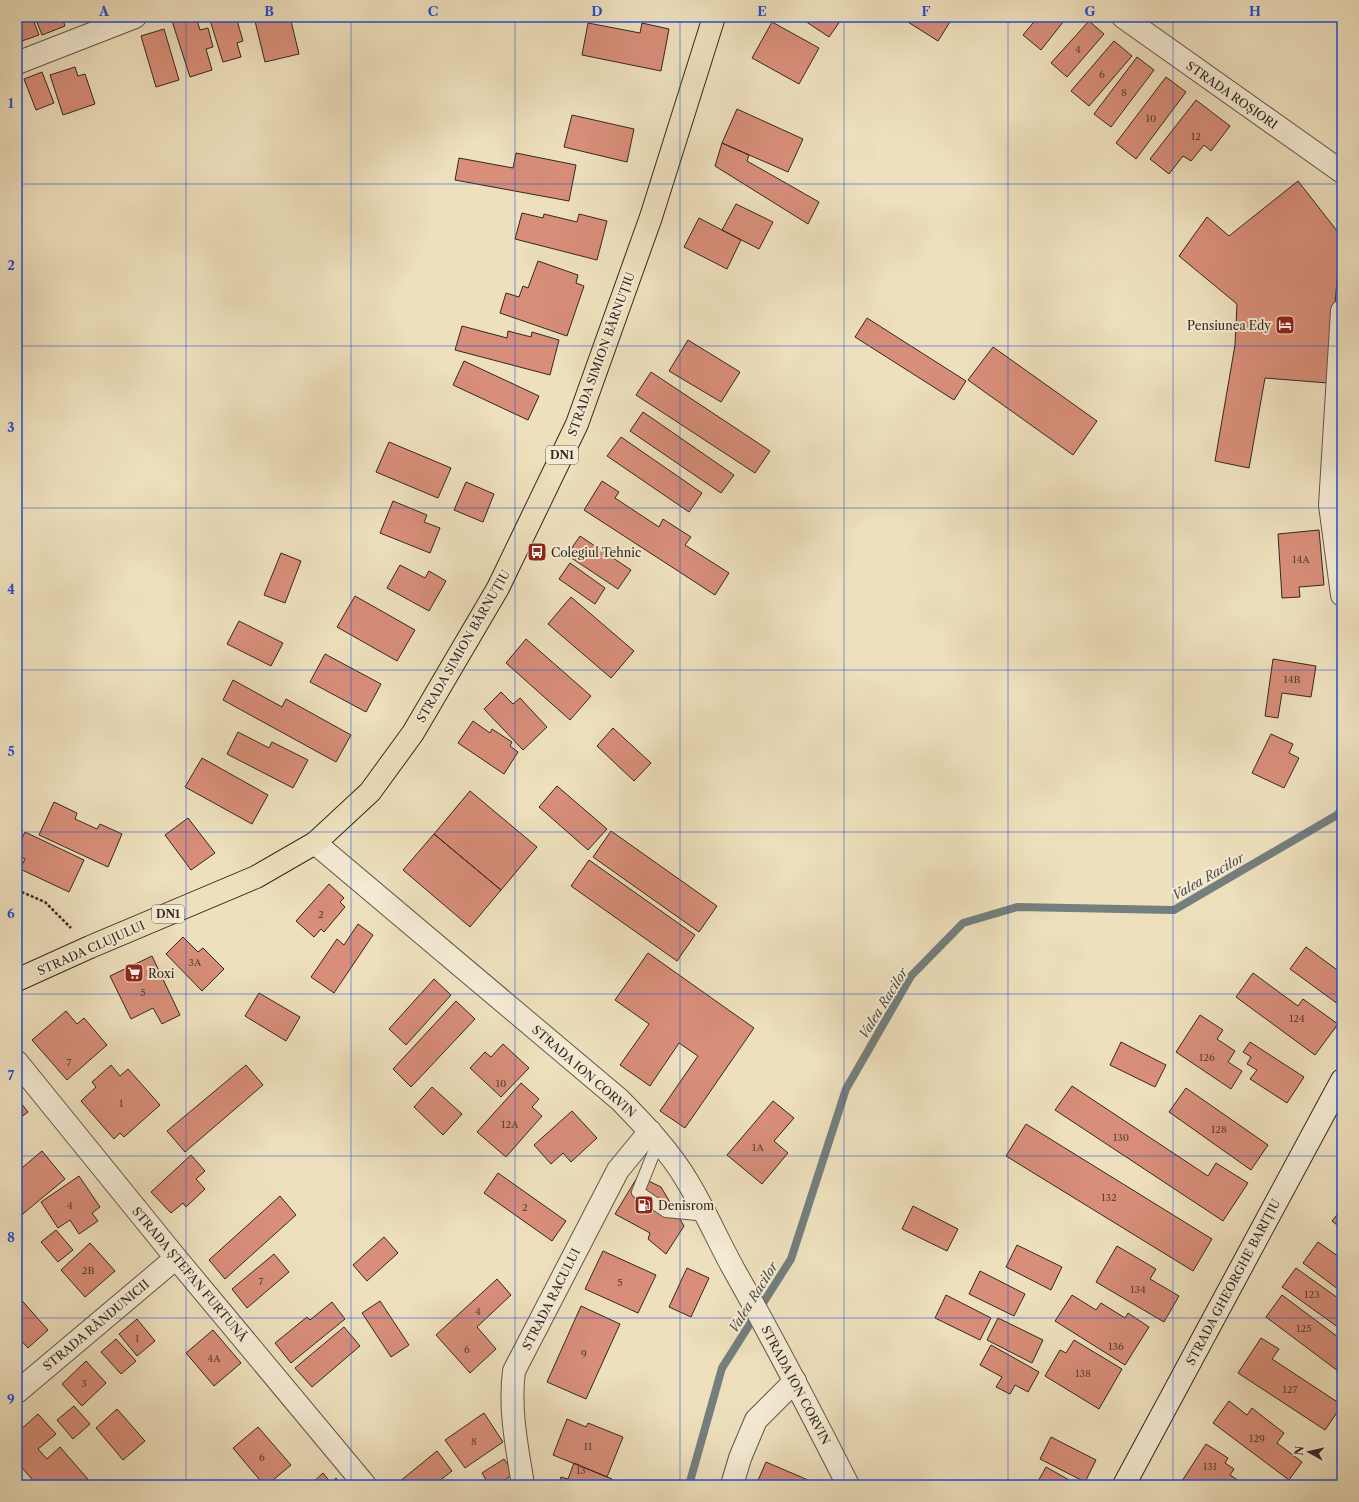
<svg xmlns="http://www.w3.org/2000/svg" width="1359" height="1502" font-family="'Libre Caslon Text',serif">
<style>
.lines{fill:none;stroke-linecap:round;stroke-linejoin:round}
.stream{stroke:#747f7e;stroke-width:8}
.building{fill:#d88e79;stroke:#342720}
.service-casing{stroke:#625547;stroke-width:14}
.minor-casing{stroke:#625547;stroke-width:24}
.tertiary-casing{stroke:#625547;stroke-width:24}
.secondary-casing{stroke:#342720;stroke-width:24}
.primary-casing{stroke:#342720;stroke-width:24}
.path{stroke:#342720;stroke-width:2.5;stroke-dasharray:3 2;stroke-linecap:butt}
.service{stroke:#f4ebd4;stroke-width:12}
.minor{stroke:#f4ebd4;stroke-width:22}
.tertiary{stroke:#f4ebd4;stroke-width:22}
.secondary{stroke:#f4ebd4;stroke-width:22}
.primary{stroke:#eee0bd;stroke-width:22}
.grid{fill:none;stroke:#1d4ed8;stroke-width:1;stroke-opacity:0.55}
.labels{text-anchor:middle;dominant-baseline:central;stroke-width:4;stroke-linejoin:round;paint-order:stroke}
.number-label{font-size:10px;fill:#5d4136}
.shield{fill:#f4ebd4;stroke:#6e6256;stroke-width:1}
.shield-label{font-size:11px;font-weight:bold;fill:#342720}
.street-label{font-size:12px;fill:#342720;stroke:#f4ebd4}
.poi-label{font-size:12px;fill:#342720;stroke:#f4ebd4;text-anchor:start}
.water-label{font-size:13px;font-style:italic;fill:#4e4c47;stroke:#f4ebd4}
.neatline{fill:none;stroke:#1d4ed8;stroke-width:1.5}
.grid-label{font-size:13px;text-anchor:middle;font-weight:bold;fill:#1d4ed8}
</style>
<rect width="100%" height="100%" fill="#eee0bd"/>
<filter id="stains"><feTurbulence type="fractalNoise" baseFrequency=".005" numOctaves="4"/><feColorMatrix values="0 0 0 0 .2 0 0 0 0 .09 0 0 0 0 .02 0 0 0 .5 -.17"/></filter>
<radialGradient id="worn" r=".72"><stop offset=".6" stop-color="#630" stop-opacity="0"/><stop offset="1" stop-color="#630" stop-opacity=".3"/></radialGradient>
<g class="lines">
<path class="stream" d="M689,1485L722,1368L791,1259L846,1089L911,976L963,923L1017,907L1174,910L1337,815L1342,809"/>
</g>
<path class="building" d="M17,17H32L39,35L19,42L17,38Z
M35,17H62L65,26L42,35Z
M68,17H86L70,22Z
M184,17H196L200,30L208,28L213,47L206,49L212,70L190,77L172,21Z
M209,17H236L243,41L237,43L241,57L223,62Z
M254,17H290L299,54L265,62Z
M799,17H843L829,37Z
M900,17H953L938,41Z
M1038,17H1067L1041,50L1023,35Z
M1089,21L1104,34L1067,77L1051,63Z
M772,22L819,48L799,84L752,58Z
M588,23L640,33L642,23L669,29L661,71L582,55Z
M164,29L179,80L156,87L141,36Z
M1114,41L1132,56L1089,106L1071,91Z
M1137,57L1154,70L1111,127L1094,114Z
M75,67L78,76L85,74L95,104L63,115L50,75Z
M42,72L54,103L36,110L24,79Z
M1166,77L1186,92L1136,159L1116,143Z
M1196,100L1230,126L1211,151L1204,145L1191,161L1183,156L1169,174L1150,159Z
M737,109L803,139L788,172L722,143Z
M572,115L634,129L627,162L564,147Z
M722,143L749,155L747,161L819,202L808,224L715,166Z
M516,153L576,165L569,201L455,180L459,158L513,168Z
M1298,181L1341,236L1328,383L1265,378L1249,468L1215,461L1235,345L1237,304L1179,256L1207,217L1229,236Z
M736,204L773,222L759,249L722,230Z
M522,213L543,218L544,214L577,222L579,214L607,221L597,260L515,239Z
M699,218L741,240L727,269L684,247Z
M538,261L578,275L576,283L584,286L567,336L500,313L506,293L519,297L523,286L528,288Z
M867,318L966,381L954,400L855,337Z
M462,326L507,338L508,331L531,337L532,332L559,340L550,375L455,350Z
M688,340L740,372L721,402L669,371Z
M993,347L1097,421L1073,455L968,380Z
M464,361L539,396L528,420L453,385Z
M651,372L770,451L755,473L636,395Z
M643,412L734,475L721,493L630,431Z
M621,437L702,493L689,512L607,456Z
M389,442L451,468L438,498L376,472Z
M602,481L619,492L615,498L659,527L663,519L691,537L685,545L729,573L715,595L584,510Z
M466,482L494,494L483,522L454,510Z
M393,501L427,515L424,522L440,528L430,553L380,533Z
M1319,530L1324,585L1299,587L1300,597L1282,598L1278,534Z
M580,536L631,570L618,589L567,555Z
M281,553L301,561L285,603L264,595Z
M570,563L605,588L595,604L559,579Z
M400,565L425,578L429,571L446,581L429,611L387,588Z
M355,596L415,630L397,661L337,627Z
M571,597L634,651L611,678L548,624Z
M239,621L283,643L271,666L227,644Z
M526,639L591,696L570,720L506,663Z
M325,654L381,684L366,712L310,682Z
M1273,659L1316,666L1311,697L1282,693L1278,718L1265,716Z
M233,680L282,707L286,699L351,735L336,762L223,700Z
M501,692L513,704L520,698L547,727L523,750L484,709Z
M473,721L490,733L492,729L512,742L510,746L518,752L504,774L458,743Z
M613,728L651,763L634,781L597,746Z
M238,732L269,748L272,742L308,760L293,788L227,754Z
M1271,734L1293,744L1289,753L1299,758L1284,788L1252,773Z
M202,758L268,795L252,824L185,787Z
M557,786L607,829L588,850L539,807Z
M470,791L537,847L501,890L434,834Z
M54,802L77,813L75,819L97,829L100,824L122,834L108,867L39,835Z
M188,818L215,853L191,870L165,835Z
M611,831L717,906L699,932L593,857Z
M25,832L84,860L69,892L20,869L25,859L17,855V849Z
M434,834L501,890L470,927L403,870Z
M589,860L695,935L677,961L571,886Z
M329,884L344,898L340,902L345,907L324,932L321,929L314,937L296,921Z
M358,924L373,935L334,993L311,977L337,939L344,945Z
M183,937L198,952L203,948L224,969L202,991L166,954Z
M1306,947L1340,972L1342,970V1007L1290,969Z
M648,953L754,1028L685,1128L660,1111L698,1056L679,1043L650,1086L620,1065L649,1024L615,1000Z
M152,956L180,1015L162,1024L153,1008L131,1019L110,976Z
M1253,973L1298,1006L1303,999L1338,1024L1315,1055L1236,997Z
M434,979L451,995L406,1045L389,1029Z
M259,993L300,1017L286,1041L245,1016Z
M456,1001L475,1019L411,1087L393,1069Z
M66,1011L77,1024L84,1018L107,1045L67,1080L32,1040Z
M1200,1015L1223,1030L1217,1039L1235,1051L1228,1062L1242,1071L1231,1089L1176,1052Z
M1121,1042L1166,1065L1155,1087L1110,1065Z
M1250,1042L1304,1077L1287,1103L1250,1079L1257,1070L1247,1064L1251,1057L1243,1052Z
M503,1044L529,1068L501,1097L470,1068L485,1052L491,1057Z
M111,1065L120,1076L128,1069L160,1105L124,1137L120,1133L114,1139L81,1101L96,1087L92,1082Z
M246,1065L263,1085L185,1152L167,1131Z
M521,1083L539,1099L532,1107L542,1116L506,1157L477,1132Z
M1072,1086L1208,1176L1216,1163L1248,1183L1223,1221L1055,1110Z
M432,1087L462,1114L443,1135L414,1107Z
M1186,1088L1268,1145L1251,1170L1169,1112Z
M17,1098L28,1112L17,1120Z
M773,1101L794,1118L774,1141L788,1153L762,1184L727,1155Z
M572,1111L597,1138L571,1162L563,1153L551,1164L534,1145Z
M1026,1124L1212,1239L1193,1271L1006,1156Z
M42,1151L65,1179L19,1217L17,1214V1172Z
M191,1155L205,1171L196,1179L205,1189L186,1207L183,1203L171,1213L151,1192Z
M498,1173L566,1221L552,1241L484,1193Z
M79,1176L100,1207L92,1213L98,1221L79,1234L70,1220L58,1228L41,1202Z
M638,1176L661,1187L684,1226L666,1254L648,1239L650,1233L615,1214Z
M280,1196L296,1215L225,1279L209,1260Z
M913,1206L958,1229L947,1251L902,1229Z
M1342,1209V1229L1332,1221Z
M56,1230L73,1250L58,1262L41,1242Z
M384,1237L398,1253L367,1281L353,1265Z
M1318,1242L1342,1259V1292L1303,1263Z
M90,1243L115,1271L85,1297L61,1270Z
M1017,1245L1062,1267L1051,1290L1006,1267Z
M1117,1246L1156,1269L1150,1279L1179,1296L1164,1322L1096,1282Z
M603,1251L656,1275L638,1313L585,1289Z
M274,1254L289,1272L247,1308L232,1289Z
M687,1268L709,1278L691,1317L669,1307Z
M1296,1268L1342,1301V1330L1282,1287Z
M980,1271L1025,1294L1014,1316L969,1294Z
M497,1279L511,1295L477,1327L496,1349L470,1373L436,1335Z
M17,1295L48,1330L28,1348L17,1336Z
M946,1295L991,1318L980,1340L935,1318Z
M1072,1295L1096,1310L1101,1303L1125,1318L1128,1313L1149,1327L1125,1365L1055,1321Z
M1282,1295L1342,1340V1374L1266,1317Z
M380,1301L409,1345L391,1357L362,1313Z
M332,1302L345,1319L291,1363L275,1343L307,1317L310,1320Z
M581,1306L620,1324L586,1399L547,1382Z
M998,1318L1043,1340L1032,1363L987,1340Z
M137,1319L155,1341L137,1356L119,1334Z
M344,1327L360,1346L312,1387L295,1368Z
M213,1330L241,1363L214,1386L186,1353Z
M1261,1338L1279,1349L1272,1359L1342,1405L1325,1430L1238,1373Z
M116,1339L136,1361L121,1374L101,1352Z
M1074,1340L1122,1369L1099,1409L1045,1376L1060,1350L1066,1353Z
M991,1345L1039,1372L1028,1392L1015,1385L1010,1394L996,1387L1002,1377L980,1365Z
M86,1361L106,1383L82,1406L62,1384Z
M1229,1401L1247,1415L1252,1408L1284,1433L1277,1443L1302,1462L1289,1480L1213,1423Z
M74,1406L90,1424L73,1439L57,1420Z
M117,1409L145,1441L123,1460L96,1428Z
M484,1413L503,1442L465,1468L445,1440Z
M38,1414L56,1434L38,1449L47,1459L60,1447L93,1485H55L53,1482L49,1485H37L17,1462V1433Z
M567,1419L586,1427L588,1423L623,1437L607,1477L553,1455Z
M258,1427L291,1465L267,1485H264L233,1448Z
M1051,1437L1096,1460L1085,1482L1040,1459Z
M1206,1444L1228,1458L1225,1463L1234,1469L1230,1475L1245,1485H1182L1180,1484Z
M437,1451L452,1471L434,1485H401L399,1482Z
M504,1459L514,1474L497,1485H489L482,1473Z
M766,1462L808,1480L806,1485H756Z
M574,1463L612,1479L610,1485H558L561,1477L568,1479Z
M1046,1467L1078,1485H1036Z
M323,1473L331,1483L336,1478L342,1485H310Z"/>
<g class="lines">
<defs>
<path id="service" d="M659,1140L638,1192L666,1211L707,1215"/>
<path id="minor" d="M1123,17L1342,172
M17,63L135,17
M1342,311L1330,505L1342,595
M17,1062L176,1258L365,1485
M17,1392L176,1258
M523,1485C517,1447 509,1409 514,1371L618,1170L650,1131
M732,1485L740,1458L756,1420L795,1381"/>
<path id="tertiary" d="M315,843L620,1100C644,1125 668,1149 686,1179C704,1208 717,1239 733,1268C773,1339 811,1412 848,1485"/>
<path id="secondary" d="M1124,1485L1342,1080"/>
<path id="primary" d="M17,980L90,947L256,877L315,843L370,792L413,733L498,588L577,424L651,217L714,17"/>
</defs>
<use href="#service" class="service-casing"/>
<use href="#minor" class="minor-casing"/>
<use href="#tertiary" class="tertiary-casing"/>
<use href="#secondary" class="secondary-casing"/>
<use href="#primary" class="primary-casing"/>
<path class="path" d="M17,890L45,902L71,928"/>
<use href="#service" class="service"/>
<use href="#minor" class="minor"/>
<use href="#tertiary" class="tertiary"/>
<use href="#secondary" class="secondary"/>
<use href="#primary" class="primary"/>
</g>
<path class="grid" d="M186,17V1485M351,17V1485M515,17V1485M680,17V1485M844,17V1485M1008,17V1485M1173,17V1485M17,184H1342M17,346H1342M17,508H1342M17,670H1342M17,832H1342M17,994H1342M17,1156H1342M17,1318H1342"/>
<defs>
<symbol id="hotel-square" viewBox="-11 -11 22 22"><rect x="-9" y="-9" width="18" height="18" rx="4" fill="#8f2418" stroke="#f4ebd4"/><path d="M-6-4.5h1.5V1H6V5H4.5V3h-9V5H-6ZM-4 0a1.8 1.8 0 1 1 3.6 0ZM.5 0V-2.5h3Q6-2.5 6 0Z" fill="#fff"/></symbol>
<symbol id="bus-square" viewBox="-11 -11 22 22"><rect x="-9" y="-9" width="18" height="18" rx="4" fill="#8f2418" stroke="#f4ebd4"/><path d="M-5-6H5V4H4V6H2V4H-2V6H-4V4H-5ZM-3.5-4V0h7V-4ZM-3.5 1.2v1.5H-2V1.2ZM2 1.2v1.5H3.5V1.2Z" fill="#fff"/></symbol>
<symbol id="supermarket-square" viewBox="-11 -11 22 22"><rect x="-9" y="-9" width="18" height="18" rx="4" fill="#8f2418" stroke="#f4ebd4"/><path d="M-6-5.5h2.5l.6 2H6L4.5 2H-2.5L-4.4-4H-6ZM-1.5 3.2a1.3 1.3 0 1 0 .1 0ZM3 3.2a1.3 1.3 0 1 0 .1 0Z" fill="#fff"/></symbol>
<symbol id="fuel-square" viewBox="-11 -11 22 22"><rect x="-9" y="-9" width="18" height="18" rx="4" fill="#8f2418" stroke="#f4ebd4"/><path d="M-5.5-6h7V0h2V4h1.3V-2.5L3-4.5l.8-.8L6-3V5H2.5V1h-1V6h-7ZM-4.2-4.7v3.2H.2V-4.7Z" fill="#fff"/></symbol>
</defs>
<g fill-rule="evenodd">
<use href="#hotel-square" x="1274" y="314" width="22" height="22"/>
<use href="#bus-square" x="526" y="541" width="22" height="22"/>
<use href="#supermarket-square" x="123" y="962" width="22" height="22"/>
<use href="#fuel-square" x="633" y="1194" width="22" height="22"/>
</g>
<g class="labels">
<g class="number-label">
<text x="1078" y="49">4</text>
<text x="1102" y="74">6</text>
<text x="1124" y="92">8</text>
<text x="1151" y="118">10</text>
<text x="1196" y="136">12</text>
<text x="1301" y="559">14A</text>
<text x="1292" y="679">14B</text>
<text x="321" y="914">2</text>
<text x="195" y="962">3A</text>
<text x="143" y="992">5</text>
<text x="1297" y="1018">124</text>
<text x="1207" y="1057">126</text>
<text x="69" y="1062">7</text>
<text x="501" y="1083">10</text>
<text x="121" y="1103">1</text>
<text x="510" y="1124">12A</text>
<text x="1219" y="1129">128</text>
<text x="1121" y="1137">130</text>
<text x="758" y="1147">1A</text>
<text x="1109" y="1197">132</text>
<text x="70" y="1205">4</text>
<text x="525" y="1207">2</text>
<text x="88" y="1270">2B</text>
<text x="261" y="1281">7</text>
<text x="620" y="1282">5</text>
<text x="1138" y="1289">134</text>
<text x="1312" y="1294">123</text>
<text x="478" y="1311">4</text>
<text x="1304" y="1328">125</text>
<text x="137" y="1338">1</text>
<text x="1116" y="1346">136</text>
<text x="467" y="1349">6</text>
<text x="584" y="1353">9</text>
<text x="214" y="1358">4A</text>
<text x="1083" y="1373">138</text>
<text x="84" y="1383">3</text>
<text x="1290" y="1389">127</text>
<text x="1257" y="1438">129</text>
<text x="474" y="1441">8</text>
<text x="588" y="1446">11</text>
<text x="262" y="1457">6</text>
<text x="1210" y="1466">131</text>
<text x="581" y="1470">13</text>
</g>
<g class="shield">
<rect x="546" y="446" width="32" height="18" rx="3"/>
<rect x="152" y="905" width="32" height="18" rx="3"/>
</g>
<g class="shield-label">
<text x="562" y="455">DN1</text>
<text x="168" y="914">DN1</text>
</g>
<g class="street-label">
<text transform="translate(1232 95) rotate(35)">STRADA ROȘIORI</text>
<text transform="translate(601 354) rotate(-70)">STRADA SIMION BĂRNUȚIU</text>
<text transform="translate(463 646) rotate(-60)">STRADA SIMION BĂRNUȚIU</text>
<text transform="translate(91 948) rotate(-24)">STRADA CLUJULUI</text>
<text transform="translate(584 1071) rotate(41)">STRADA ION CORVIN</text>
<text transform="translate(190 1274) rotate(50)">STRADA ȘTEFAN FURTUNĂ</text>
<text transform="translate(1233 1282) rotate(-62)">STRADA GHEORGHE BARIȚIU</text>
<text transform="translate(551 1299) rotate(-63)">STRADA RACULUI</text>
<text transform="translate(96 1325) rotate(-40)">STRADA RÂNDUNICII</text>
<text transform="translate(796 1385) rotate(62)">STRADA ION CORVIN</text>
</g>
<g class="poi-label">
<text x="1271" y="325" text-anchor="end">Pensiunea Edy</text>
<text x="551" y="552">Colegiul Tehnic</text>
<text x="148" y="973">Roxi</text>
<text x="658" y="1205">Denisrom</text>
</g>
<g class="water-label">
<text transform="translate(1208 876) rotate(-30)">Valea Racilor</text>
<text transform="translate(883 1003) rotate(-58)">Valea Racilor</text>
<text transform="translate(753 1297) rotate(-58)">Valea Racilor</text>
</g>
</g>
<rect width="1359" height="1502" fill="none" stroke="#eee0bd" stroke-width="44"/>
<g transform="translate(1309 1452) rotate(278)" stroke="#f4ebd4" stroke-width="3" paint-order="stroke">
<path d="M0-3L7 15L0 10L-7 15Z" fill="#342720"/>
<text y="-6" font-size="11" font-weight="bold" text-anchor="middle" fill="#342720">N</text>
</g>
<rect x="22" y="22" width="1315" height="1458" class="neatline"/>
<g class="grid-label">
<text x="104" y="16">A</text>
<text x="269" y="16">B</text>
<text x="433" y="16">C</text>
<text x="597" y="16">D</text>
<text x="762" y="16">E</text>
<text x="926" y="16">F</text>
<text x="1090" y="16">G</text>
<text x="1255" y="16">H</text>
<text x="11" y="108">1</text>
<text x="11" y="270">2</text>
<text x="11" y="432">3</text>
<text x="11" y="594">4</text>
<text x="11" y="756">5</text>
<text x="11" y="918">6</text>
<text x="11" y="1080">7</text>
<text x="11" y="1242">8</text>
<text x="11" y="1404">9</text>
</g>
<rect width="100%" height="100%" filter="url(#stains)"/>
<rect width="100%" height="100%" fill="url(#worn)"/>
</svg>
